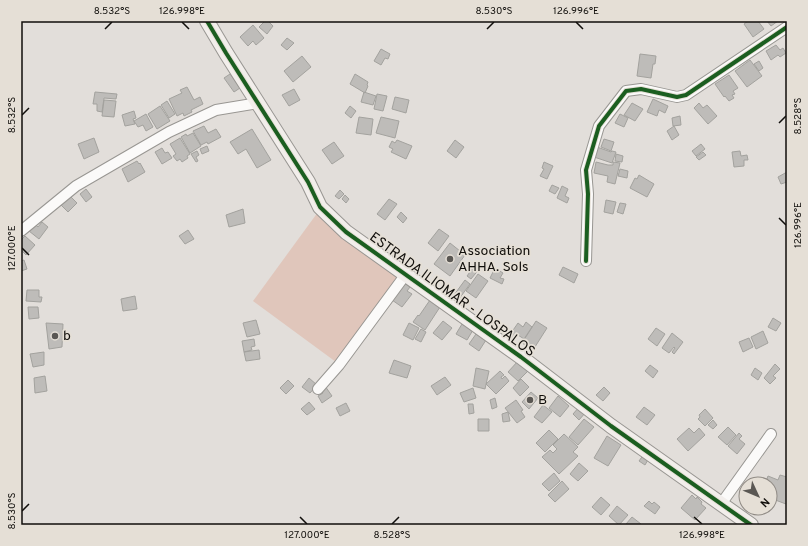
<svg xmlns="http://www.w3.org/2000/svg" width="808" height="546" font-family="Overpass,sans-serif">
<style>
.green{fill:#e0c6bb}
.building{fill:#bebcb9;stroke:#a3a29e}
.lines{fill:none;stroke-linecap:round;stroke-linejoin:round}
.street-casing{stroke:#989692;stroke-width:12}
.secondary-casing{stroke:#989692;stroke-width:16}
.street{stroke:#fbfaf9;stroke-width:10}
.secondary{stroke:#f2eeeb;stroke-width:14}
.cycleway-casing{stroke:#e5dfd6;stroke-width:6}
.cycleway{stroke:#1b5e20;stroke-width:4}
.ticks{fill:none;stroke:#100e0b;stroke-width:1.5}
.poi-dot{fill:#5a5753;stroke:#e5dfd6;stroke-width:1.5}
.labels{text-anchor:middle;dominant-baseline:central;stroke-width:3.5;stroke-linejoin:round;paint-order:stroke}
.poi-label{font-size:14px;fill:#100e0b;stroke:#e5dfd6;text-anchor:start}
.street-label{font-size:14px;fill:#100e0b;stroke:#e5dfd6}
.neatline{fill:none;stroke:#100e0b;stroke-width:1.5}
.ticks-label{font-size:10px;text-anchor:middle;fill:#100e0b}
</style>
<rect width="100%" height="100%" fill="#e2deda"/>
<path class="green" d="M318,212L401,273L336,362L253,301Z"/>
<path class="building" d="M265,21H268L273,26L267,34L259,27Z
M748,21H758L764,29L753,37L744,24Z
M767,21H778L771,26Z
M253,25L264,38L256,45L253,41L248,46L240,37Z
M287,38L294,43L287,50L281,45Z
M776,45L780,50L783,48L786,53L780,57L778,55L771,60L766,51Z
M381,49L390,54L388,59L385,58L381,65L374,61Z
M640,54L656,56L655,64H653L651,78L637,76Z
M302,56L311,67L293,82L284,71Z
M750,60L762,76L747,87L735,71Z
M759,61L763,68L759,71L754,64Z
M230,74L240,88L234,92L224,78Z
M355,74L368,82L367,85L368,86L365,93L350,84Z
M729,75L738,88L733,91L735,94L732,95L734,98L729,101L725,96L724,97L715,84Z
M187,87L194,100L200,97L203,104L191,110L192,112L184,116L183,113L177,116L169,99L182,93L180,90Z
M294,89L300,100L289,106L282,95Z
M95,92L117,94L116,99L104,98L102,112L97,111V104H93Z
M364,92L376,96L373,105L361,102Z
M377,94L387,96L383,111L374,109Z
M395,97L409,100L406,113L392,109Z
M653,99L668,106L665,113L659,110L657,116L647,112Z
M104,100L116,101L114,117L102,116Z
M167,101L175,114L169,118L161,105Z
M632,103L643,109L635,121L624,115Z
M699,103L703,108L707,105L717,116L708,124L694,108Z
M160,106L170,121L157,129L148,114Z
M350,106L356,111L351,118L345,113Z
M134,111L136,118L133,119L135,124L125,126L122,115Z
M146,114L153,127L146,131L143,125L138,127L134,121Z
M620,114L628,118L624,127L615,123Z
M680,116L681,125L673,126L672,118Z
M359,117L373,119L371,135L356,133Z
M381,117L399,121L395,138L376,133Z
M204,126L208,133L216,129L221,137L208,144L207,142L201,145L193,131Z
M674,126L679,135L672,140L667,131Z
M252,129L271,160L257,168L246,149L238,154L230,142Z
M193,133L201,146L190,153L181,137L186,134L187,136Z
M94,138L99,152L84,159L78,144Z
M180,138L190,154L187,156L188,158L182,162L180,159L177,161L173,156L176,154L170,144Z
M604,139L614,142L611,151L601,147Z
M397,140L412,146L406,159L391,152L393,149L389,147L392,141L395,143Z
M455,140L464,147L456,158L447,151Z
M334,142L344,156L332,164L322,150Z
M701,144L705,149L696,156L692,151Z
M207,146L209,151L202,154L200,149Z
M597,147L611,152L612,151L616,152L612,163L594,157Z
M162,148L165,153L168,152L172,158L162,164L155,152Z
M197,151L199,155L196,157L198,161L196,162L191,154Z
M740,151L741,156L747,155L748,160H744V166L734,167L732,152Z
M703,152L706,155L699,160L696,157Z
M616,154L623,156L622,162L615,161Z
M137,161L139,164L140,163L145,172L128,182L122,169Z
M544,162L553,166L547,179L540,176L544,169L542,168Z
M596,162L608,165H613V162L620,163L615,184L607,182L608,176L594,173Z
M620,169L628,171L627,178L618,176Z
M787,172V182L781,184L778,177Z
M639,175L654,184L647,197L630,188L635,178L637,179Z
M552,185L559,188L555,194L549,191Z
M562,186L568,189L565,196L569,198L567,203L557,198Z
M86,189L92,197L86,202L80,194Z
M340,190L344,194L339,199L335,196Z
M68,194L77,203L68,212L59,203Z
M345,195L349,199L346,203L342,199Z
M389,199L397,204L385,220L377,214Z
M606,200L616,202L613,214L604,212Z
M620,203L626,204L623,214L617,212Z
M243,209L245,223L229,227L226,215Z
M401,212L407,218L403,223L397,217Z
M42,222L48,227L39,239L29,231L34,223L38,227Z
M439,229L449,236L438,251L428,243Z
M188,230L194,239L185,244L179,236Z
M25,236L35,245L26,255L21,250V240Z
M450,243L465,255L450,276L434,264Z
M24,260L27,269L21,271V261Z
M475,265L480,268L471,279L467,276Z
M563,267L578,274L574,283L559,275Z
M495,268L503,273L500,278L504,279L502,284L490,278Z
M478,274L488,281L476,298L466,291Z
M465,280L470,284L459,299L454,295Z
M404,283L410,287L407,291L412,294L402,307L392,300Z
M27,290H39V297H42L41,302L26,301Z
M135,296L137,309L123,311L121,299Z
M430,300L440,307L425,330L413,322L418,315L419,316Z
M28,307H38L39,318L29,319Z
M773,318L781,323L776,331L768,327Z
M256,320L260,334L247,337L243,323Z
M443,321L452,328L442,340L433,333Z
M536,321L547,328L533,350L522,343Z
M526,322L532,327L524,339L518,335L515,340L509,336L518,323L523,327Z
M46,323L63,324L62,347L49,349Z
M409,323L419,328L413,340L403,335Z
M462,324L473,330L467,340L456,334Z
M656,328L665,334L657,346L648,339Z
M421,329L426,332L421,342L415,339Z
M763,331L768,343L756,349L751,337Z
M672,333L683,342L674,354L672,352L675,348L674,347L669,353L662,348Z
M476,334L486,340L479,351L469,344Z
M749,338L753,347L743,352L739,342Z
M254,339L255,346L251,347L252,350L244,352L242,341Z
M259,350L260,359L246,361L244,352Z
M44,352V365L33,367L30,354Z
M394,360L411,366L407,378L389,373Z
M518,361L529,370L518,381L508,372Z
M775,364L780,369L773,376L776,378L770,384L764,378Z
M650,365L658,371L653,378L645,371Z
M476,368L489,371L485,389L473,386Z
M755,368L762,373L758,380L751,375Z
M500,371L504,375L501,377L502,379L505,376L509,381L496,394L486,384Z
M45,376L47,391L35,393L34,378Z
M445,377L451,385L437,395L431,386Z
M309,378L317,385L310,393L302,387Z
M521,379L529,387L520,396L513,388Z
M288,380L294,386L286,394L280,388Z
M325,386L332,396L322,403L318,396L323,393L320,389Z
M604,387L610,393L603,401L596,395Z
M473,388L476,398L464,402L460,393Z
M531,392L538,398L529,409L522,402Z
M558,396L569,406L560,417L549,408Z
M495,398L497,407L492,409L490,400Z
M516,400L523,410L521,411L525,417L517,423L505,408Z
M309,402L315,409L307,415L301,409Z
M346,403L350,411L340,416L336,408Z
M468,404H473L474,413L469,414Z
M543,405L552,412L542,423L534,417Z
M580,406L586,412L579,420L573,414Z
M644,407L655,415L647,425L636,417Z
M705,409L713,418L705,426L698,419L700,417L699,415Z
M508,412L510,421L503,422L502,414Z
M478,419H489V431H478Z
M584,419L594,427L578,445L569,437Z
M713,420L717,425L713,429L708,425Z
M728,427L736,435L727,445L718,437Z
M689,428L694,433L699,428L705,435L688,451L677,439Z
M549,430L558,439L545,452L536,443Z
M739,433L742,436L739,439L745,444L737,454L728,446Z
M564,434L578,447L573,452L578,456L559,474L542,457L550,450L553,453L557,449L553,445Z
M607,436L621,445L608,466L594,458Z
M644,454L649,458L645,465L639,461Z
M579,463L588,471L578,481L570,474Z
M554,473L560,481L549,491L542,484Z
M780,475L787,477V501L786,504L770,498V484H765L768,476L778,480Z
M562,481L569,489L555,502L548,495Z
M692,495L696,499L697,497L702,502L701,504L706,508L695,520L681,508Z
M601,497L610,505L601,515L592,507Z
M649,501L652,504L654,502L660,507L655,514L644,506Z
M617,506L628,515L619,525L609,516Z
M632,517L641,524L639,525H628L626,524Z"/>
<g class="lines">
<defs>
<path id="street" d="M21,231L76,186L169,132L216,110L258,103
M586,261L588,194L586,170L599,126L626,91L641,89L677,97L686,95L787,27
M318,389L339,365L406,274
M721,504L771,434"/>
<path id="secondary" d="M207,21L226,53L308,182L320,207L346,232L521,357L611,426L751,525"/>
</defs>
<use href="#street" class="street-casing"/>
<use href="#secondary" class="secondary-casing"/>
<use href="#street" class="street"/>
<use href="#secondary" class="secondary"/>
<defs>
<path id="cycleway" d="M207,21L226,53L308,182L320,207L346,232L521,357L611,426L751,525
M586,261L588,194L586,170L599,126L626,91L641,89L677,97L686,95L787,27"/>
</defs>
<use href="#cycleway" class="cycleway-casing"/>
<use href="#cycleway" class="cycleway"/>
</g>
<path class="ticks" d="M182,22L189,29M576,22L583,29M105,29L112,22M487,29L494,22M22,115L29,108M779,123L786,116M779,218L786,225M22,248L29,255M22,511L29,504M300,517L307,524M694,517L702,524M392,524L399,517"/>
<g class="poi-dot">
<circle cx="450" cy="259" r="4"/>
<circle cx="55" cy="336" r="4"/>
<circle cx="530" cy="400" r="4"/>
</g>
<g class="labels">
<g class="poi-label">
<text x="458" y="251">Association<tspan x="458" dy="16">AHHA. Sols</tspan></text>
<text x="63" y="336">b</text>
<text x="538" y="400">B</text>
</g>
<g class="street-label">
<text transform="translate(452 295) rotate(36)">ESTRADA ILIOMAR - LOSPALOS</text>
</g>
</g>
<rect width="808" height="546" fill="none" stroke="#e5dfd6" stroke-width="44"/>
<g transform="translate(758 496) rotate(134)"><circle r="19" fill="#e5dfd6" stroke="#908b85"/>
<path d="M0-3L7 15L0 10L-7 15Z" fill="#5a5753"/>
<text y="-6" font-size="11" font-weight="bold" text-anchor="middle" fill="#100e0b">N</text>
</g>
<rect x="22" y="22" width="764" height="502" class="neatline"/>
<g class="ticks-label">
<text x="112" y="14">8.532°S</text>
<text x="182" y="14">126.998°E</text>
<text x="494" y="14">8.530°S</text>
<text x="576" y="14">126.996°E</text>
<text transform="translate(11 115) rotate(-90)" y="4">8.532°S</text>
<text transform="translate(797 116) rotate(-90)" y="4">8.528°S</text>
<text transform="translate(797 225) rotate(-90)" y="4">126.996°E</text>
<text transform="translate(11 248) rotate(-90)" y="4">127.000°E</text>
<text transform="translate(11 511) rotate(-90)" y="4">8.530°S</text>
<text x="307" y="538">127.000°E</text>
<text x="392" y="538">8.528°S</text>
<text x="702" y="538">126.998°E</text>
</g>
</svg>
